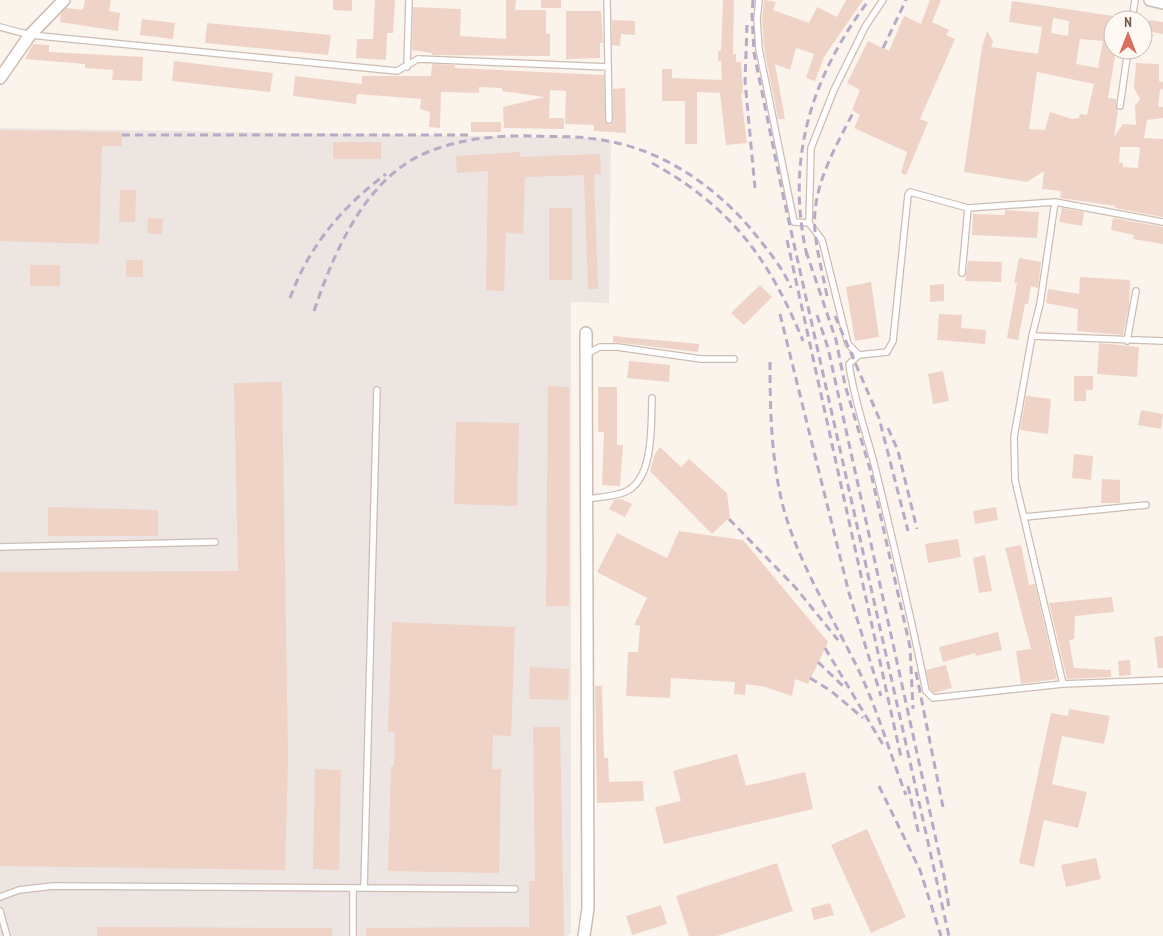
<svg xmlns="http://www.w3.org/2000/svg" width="1163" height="936" font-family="'PT Sans Narrow',sans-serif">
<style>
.industrial{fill:#ece5e1}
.building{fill:#efd3c6;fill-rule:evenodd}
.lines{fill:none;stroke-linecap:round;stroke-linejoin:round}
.service-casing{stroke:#cdbcb2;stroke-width:8}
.minor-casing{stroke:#cdbcb2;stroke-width:14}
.service{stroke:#fff;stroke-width:5.5}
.minor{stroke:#fff;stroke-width:11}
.rail{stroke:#b7aac6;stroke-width:3;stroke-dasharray:8 5;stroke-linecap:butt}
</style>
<rect width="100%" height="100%" fill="#fbf4ec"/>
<path class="industrial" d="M0,128L587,138L611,141L609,303L571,302V932L567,936H0Z"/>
<path class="building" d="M85,0H111L109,11L120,13L118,31L60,22L61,13L66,8L83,10Z
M333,0H352V11L333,10Z
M375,0H395L393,33H387L386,60L356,58L357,39H373Z
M506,0H516L515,10H546V34H550V56L432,55V53L412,50L413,7L461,9L460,36L506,39Z
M541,0H561V8H541Z
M723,0H734L733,54H736V62H741L743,93L741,94L747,143L726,145L720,93L697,92V144H685V101H662V69H672V78L722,80L721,61H718V51H721Z
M764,0L776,2L773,10L809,23L817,7L837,17L846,0H863L824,57L815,81L806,78L814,54L796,48L790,70L775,64L785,119H778L764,48L762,19Z
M930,0H941L932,22L949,30L946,35L955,39L920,119L928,122L906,175L901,173L907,152L854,128L860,115L852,110L860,90L847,83L868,41L889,51L904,16L921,24Z
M1012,1L1113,16V50H1116L1108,98L1116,99V107L1118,110L1114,137L1123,124L1136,125L1135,106L1140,99L1134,88L1136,63L1159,64V81L1163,82V89L1160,90L1158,107H1163V118L1147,120L1144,138L1163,139V217L1115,208L1116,206L1060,198L1061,191L1042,189L1044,171L1027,182L964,172L982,47L987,31L993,41L991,47L1038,54L1042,27L1009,22ZM1053,18L1069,21L1068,36L1051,33ZM1080,39L1103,41L1098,68L1076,64ZM1037,72L1094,84L1087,115L1080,114L1079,118L1072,119L1050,112L1045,130L1029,129ZM1120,147H1140L1138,168L1123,167V163H1119Z
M566,11H601L603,43H600V58L566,59Z
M142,19L175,23L173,39L140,35Z
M612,20L635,21V35L621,34L620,46L612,45Z
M1149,20L1163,22V34L1147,31Z
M207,23L331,35L328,55L205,43Z
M33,44L49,45V52L143,57L142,81L112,80L113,70L85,68V64L25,59Z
M174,61L273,73L270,92L172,81Z
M432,64L455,65V68L604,75L605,122L610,125L613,122V89L625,88L626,133L594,131V125L565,124L566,91L550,90L549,118H564V129L504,128L503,107L544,97L502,91V88L479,87V93L441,92L440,128L429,127L430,112L420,109L421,99L357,94L356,104L293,96L295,76L362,84V76H431Z
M471,122H501V132H471Z
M0,130L122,132V146H102L99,244L0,241Z
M333,142H381V159H333Z
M520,152V157L600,154L601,174H594L598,289H588L584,175L525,177L523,234L506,233L504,291L486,290L488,171L457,173L456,156Z
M120,190H136L135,222H119Z
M549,208H572V280H549Z
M1062,208L1084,212L1082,226L1059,222Z
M1005,210L1039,212L1037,238L972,235L973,214L1005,215Z
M148,218L163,219L162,235L147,233Z
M1113,218L1163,227V244L1133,239L1134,235L1111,230Z
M1019,258L1041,262L1038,288L1031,286L1028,304H1025L1018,340L1007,338L1017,283H1014Z
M126,260H143V277H126Z
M968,261L1002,262L1001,282L965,281Z
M30,265H60V286H30Z
M1080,277L1130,280L1129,306L1123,335L1077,331L1078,309L1046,303L1048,289L1079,294Z
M871,282L879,337L855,341L846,287Z
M944,284V301L930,302V285Z
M760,285L772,297L744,325L731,313Z
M939,314L962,315L961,328L986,330L985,344L937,340Z
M613,336L699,344L698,352L613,342Z
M1099,343L1139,347L1137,377L1097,374Z
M629,361L670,365L669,382L627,378Z
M943,371L949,401L933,404L928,374Z
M1074,376H1093V390H1086V401H1074Z
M282,382L288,758L285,870L0,866V572L238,571L234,383Z
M548,386L569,387V606H546Z
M598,387H617V445H623L620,486L602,485L604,432H598Z
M1026,396L1051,399L1048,434L1020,430Z
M1141,410L1163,414L1161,429L1138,425Z
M456,422L519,423L517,506L454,504Z
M660,447L681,467L689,459L727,493L730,517L712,534L650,471L655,454Z
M1074,454L1093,456L1091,480L1072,478Z
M1102,479L1120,480V503H1101Z
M620,499L632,504L625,517L609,509L614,500Z
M48,507L158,510V536H48Z
M996,507L998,520L975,524L973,511Z
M679,531L743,540L828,642L808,684L795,679L792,696L765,687L746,684L745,695L734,694L735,682L671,678L670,698L626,696L628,652H638L640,626L634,625L647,598L597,572L617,533L667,558Z
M958,539L961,557L928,563L925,544Z
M1021,545L1029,585L1035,584L1057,679L1021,684L1016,651L1031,649L1005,548Z
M985,555L992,591L979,593L973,558Z
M1112,597L1114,612L1075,616L1074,639L1069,640L1074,668L1111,670V677L1067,679L1049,603Z
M392,622L515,627L511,736L493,735L492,769H501L499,873L388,871L391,766H394L395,732H388Z
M998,632L1002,650L976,656L975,653L943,662L939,647Z
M1163,636V668H1158L1154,637Z
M1130,660L1131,675L1119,676L1118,661Z
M946,665L952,688L934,693L930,689L926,670Z
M530,667L569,669L568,700L529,699Z
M595,686H602L604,758H608L609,782L643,781L644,801L597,803Z
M1069,709L1110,716L1104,744L1062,736L1052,784L1087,792L1078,828L1044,820L1034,867L1019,863L1051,713L1068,716Z
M533,727H560L564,936H366V928L529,927V881H535Z
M737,754L746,786L805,772L813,809L664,844L655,807L681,801L673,771Z
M315,769L341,770L339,870L313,869Z
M867,829L906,917L871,933L831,845Z
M1096,858L1101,879L1066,887L1061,865Z
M777,863L793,911L717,936H689L676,896Z
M830,903L834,915L814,920L811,908Z
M661,905L667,924L632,935L626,916Z
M97,927L332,928V936H97Z"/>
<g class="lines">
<defs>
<path id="service" d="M607,0L609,120
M759,0L757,19L759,49L794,222L809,223
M883,0L865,27L834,90L811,148L809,223L822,240L848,344L859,355L887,352L893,341L908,195L910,192L968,208L1055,202
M1132,20L1135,0
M0,27L30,35L397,71L418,59L608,67
M407,67L409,0
M1120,106L1128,50
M1163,222L1055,202L1040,304L1032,336L1014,437L1015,480L1063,684L1163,680
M962,273L968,208
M1032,336L1163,341
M1127,341L1136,291
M586,354L600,347H617L701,359H734
M859,355L849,364C854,400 866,432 875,467C893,541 911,616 926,691L933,698L1063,684
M586,499C598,497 616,497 627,491C654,477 651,425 652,398
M1025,517L1146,505
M0,547L215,542
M364,888L377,390
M0,897L19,890L53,886L515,889
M0,911L7,936
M353,936V888"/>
<path id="minor" d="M1150,0L1163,3
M0,78L30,35L64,0
M584,936L588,908L586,333"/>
</defs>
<use href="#service" class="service-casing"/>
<use href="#minor" class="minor-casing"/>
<use href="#service" class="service"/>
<use href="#minor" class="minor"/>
<path class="rail" d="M753,0L752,15L754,53L783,195L949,936
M747,25L745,81L755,188
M883,48L906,0
M122,135H470
M652,163C731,207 769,258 803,341
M787,240L901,757
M806,251L836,340L845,385L870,469L910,647L913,709
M807,256C785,160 811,77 869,0
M827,296C823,275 817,253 815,231C811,188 835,148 854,111
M290,298C309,246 342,207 386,174
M314,311C333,255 362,186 417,157C453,139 494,135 534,136C552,137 570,136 587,138C653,144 709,180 751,229C765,247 783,267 791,288
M780,314L849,593L881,696
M817,315L828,348L944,876L949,908
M835,316L879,418L908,531
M770,362C770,407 771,453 781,498C795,559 832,615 859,671C878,711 890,754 906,795
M888,428L898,451L917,529
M729,519L795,587L838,640
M825,648L885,748
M818,662L844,687
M916,672L943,807
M810,678L831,691L863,718
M879,786L920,870L941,936
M908,786L919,835"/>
</g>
<g transform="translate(1128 35)"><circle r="24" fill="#fef9f3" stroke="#c7bab2"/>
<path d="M0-4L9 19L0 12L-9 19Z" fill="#da6f5d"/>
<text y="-8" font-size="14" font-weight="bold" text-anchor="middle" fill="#755b50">N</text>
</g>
</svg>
